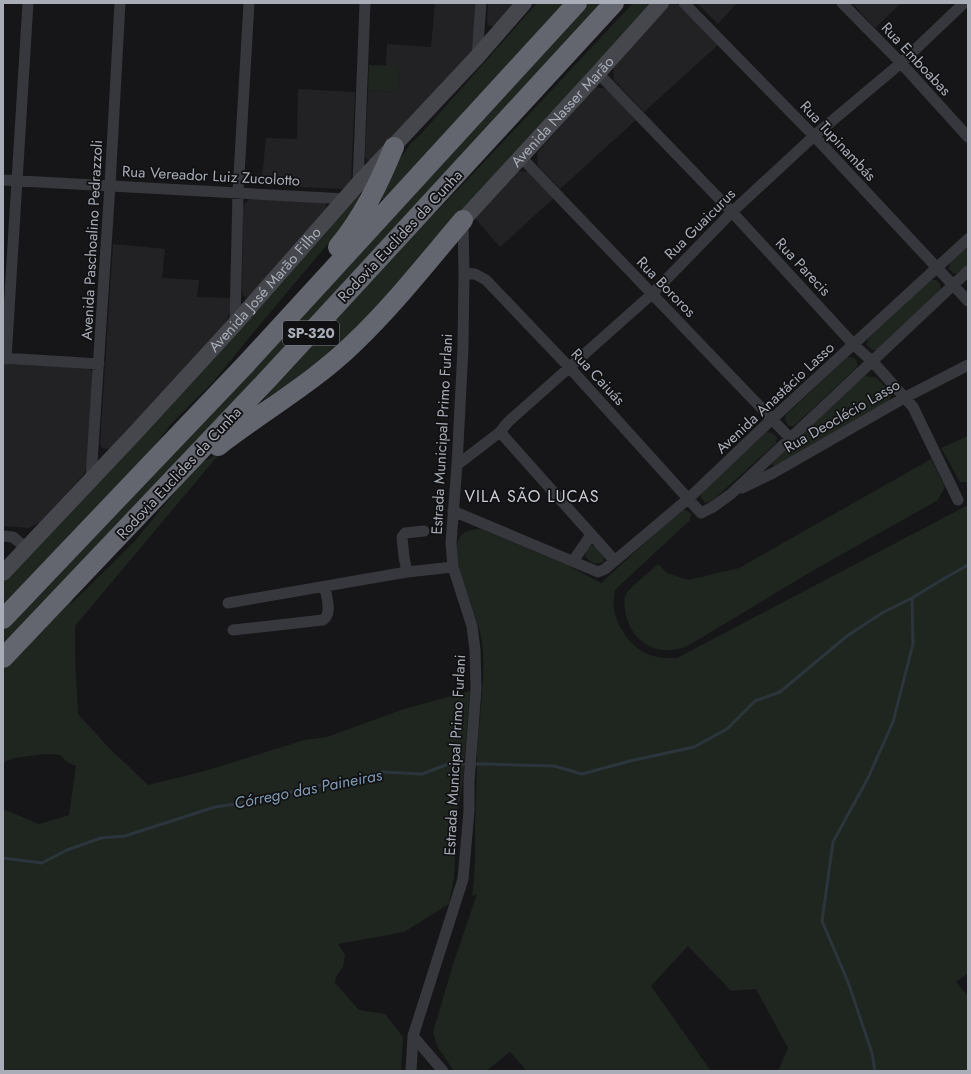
<svg xmlns="http://www.w3.org/2000/svg" width="971" height="1074" font-family="Jost,sans-serif">
<style>
.built{fill:#222225}
.green{fill:#1e261f}
.lines{fill:none;stroke-linecap:round;stroke-linejoin:round}
.stream{stroke:#2c353c;stroke-width:3}
.minor{stroke:#37383d;stroke-width:11}
.secondary{stroke:#45474d;stroke-width:16}
.motorway{stroke:#63666e;stroke-width:20}
.labels{text-anchor:middle;dominant-baseline:central;stroke-width:3.5;stroke-linejoin:round;paint-order:stroke}
.shield{fill:#111113;stroke:#7b7e86;stroke-width:1}
.shield-label{font-size:14px;font-weight:bold;fill:#a8adb8}
.street-label{font-size:15px;fill:#a8adb8;stroke:#111113}
.neighbourhood-label{font-size:16px;letter-spacing:1px;fill:#c9ccd4;stroke:#111113}
.water-label{font-size:16px;font-style:italic;fill:#7f9bb3;stroke:#111113}
</style>
<rect width="100%" height="100%" fill="#161618"/>
<path class="built" d="M435,3H477L472,54L370,161L366,159L365,155L368,90L398,92L399,66H386L387,44L431,47Z
M488,3H518L495,26H491L488,25L487,21Z
M697,3H737L718,24Z
M852,3H901L875,28Z
M670,4L682,5L719,44L644,112L614,80L613,67Z
M595,87L607,89L636,120L560,189L538,166L537,153Z
M298,89L355,92L351,182L346,188L342,189L261,185L266,138L297,139Z
M518,171L531,172L555,197L500,247L475,218Z
M251,199L322,202L326,204V209L248,298L244,297L242,293L243,207L246,202Z
M113,244L165,249L162,278L199,280L197,297L231,298V307L227,321L112,447L107,449L102,448L100,443Z
M3,363L88,367L94,374L88,462L84,474L43,521L29,528L3,526Z"/>
<path class="green" d="M537,3H564L386,199H381L379,194L381,186L411,143L421,134Z
M587,3H605L81,570L71,604L134,542L197,465L221,452L75,626V658L78,714L109,748L148,785L205,771L304,740L327,737L404,709L470,691L463,779L458,810L454,878L449,904L404,932L338,944L345,955L343,967L336,977L335,983L359,1010L385,1014L403,1037L401,1071H3V809L39,824L69,815L76,766L67,762L60,755L45,754L14,758L4,762L3,764V582L141,436L358,195L362,196L363,202L253,333L214,381L172,423L142,462Z
M633,3H653L352,341L264,400L266,396L393,256L471,176Z
M369,65L399,66L398,92L368,90Z
M968,245V264L958,274L953,273L949,269L950,262Z
M931,280H936L940,284L941,290L877,350H872L867,345L868,339Z
M848,357L854,358L857,361V367L794,426H789L785,420L786,415Z
M864,376L876,377L892,394L889,402L775,466L772,465L773,461Z
M767,432L772,433L777,437L776,443L711,502L705,503L701,497L702,492Z
M968,436V482H960L941,448Z
M931,459L945,487L938,500L807,574L691,644C664,659 633,646 626,615C625,609 623,600 626,594C629,588 652,570 658,564L667,573L688,580L739,568Z
M968,505V973L956,982L968,996V1071H778L788,1048L756,989L731,991L688,946L651,986L711,1071H527L510,1052L486,1071H454L438,1048L433,1032L453,965L477,894L472,896C476,872 475,848 475,824C476,799 477,775 477,751C479,718 485,684 483,651C481,614 455,583 457,546C458,532 470,529 481,529L567,565L601,583L681,510H686L691,514L690,520L615,590C614,596 613,602 614,609C615,617 619,625 623,632C637,653 652,659 677,658Z
M591,545L597,547L605,556L603,562C595,565 591,563 585,556L586,550Z"/>
<g class="lines">
<path class="stream" d="M3,858L42,863L67,850L101,838L125,836L215,807L269,799L307,787L344,782L383,772L422,774L448,764H486L554,766L582,774L630,761L694,747L727,729L755,701L780,692L847,636L882,613L912,598L945,578L968,565
M875,1071L872,1053L848,982L822,921L833,842L868,778L893,722L913,644L912,598"/>
<path class="minor" d="M684,3L814,136L968,301
M842,3L901,63L968,137
M477,57L481,3
M598,73L732,212L854,345L873,362L913,407L958,500
M520,156L790,438
M3,180L346,199
M358,184L365,3
M464,273L475,274L486,280L569,367L701,513L713,507L731,494L968,271
M235,324L238,192L249,3
M3,358L99,364
M6,359L28,3
M500,432L615,561
M457,465L500,432L508,422L652,294L732,212L814,136L901,63L964,3
M91,478L110,185L120,3
M742,488L773,473L904,398L968,365
M453,511L598,572L605,569L689,498L771,420L968,239
M3,536L13,537L26,548
M573,561L591,535
M407,572L404,557L402,537L405,533L424,531
M228,603L407,572L453,567
M233,630L323,620C333,614 326,596 325,587
M413,1036L443,1071
M411,1071L413,1036L463,879L469,811V781L476,689L475,650L472,626L453,567L451,543L457,465L463,348L464,273L463,221"/>
<g class="secondary">
<path id="s1" d="M463,220L598,73L661,3"/>
<path id="s2" d="M3,573L137,431L235,324L358,184L477,57L524,3"/>
</g>
<path class="motorway" d="M338,247C363,217 379,183 394,147
M218,446C263,411 313,383 354,343C393,306 428,261 463,220
M3,619L246,364L577,3
M3,658L268,379L614,3"/>
</g>
<g class="labels">
<rect class="shield" x="283" y="321" width="56" height="24" rx="3"/>
<g class="shield-label">
<text x="311" y="333">SP-320</text>
</g>
<g class="street-label">
<text transform="translate(916 59) rotate(47)">Rua Emboabas</text>
<text stroke="none"><textPath href="#s1" startOffset="147">Avenida Nasser Marão</textPath></text>
<text transform="translate(838 141) rotate(47)">Rua Tupinambás</text>
<text transform="translate(211 176) rotate(3)">Rua Vereador Luiz Zucolotto</text>
<text transform="translate(700 224) rotate(-45)">Rua Guaicurus</text>
<text transform="translate(400 236) rotate(-47)">Rodovia Euclides da Cunha</text>
<text transform="translate(92 240) rotate(-87)">Avenida Paschoalino Pedrazzoli</text>
<text transform="translate(803 267) rotate(47)">Rua Parecis</text>
<text transform="translate(666 287) rotate(46)">Rua Bororos</text>
<text stroke="none"><textPath href="#s2" startOffset="386">Avenida José Marão Filho</textPath></text>
<text transform="translate(598 377) rotate(47)">Rua Caiuás</text>
<text transform="translate(775 398) rotate(-43)">Avenida Anastácio Lasso</text>
<text transform="translate(842 416) rotate(-30)">Rua Deoclécio Lasso</text>
<text transform="translate(442 434) rotate(-87)">Estrada Municipal Primo Furlani</text>
<text transform="translate(179 473) rotate(-47)">Rodovia Euclides da Cunha</text>
<text transform="translate(455 755) rotate(-87)">Estrada Municipal Primo Furlani</text>
</g>
<g class="neighbourhood-label">
<text x="532" y="496">VILA SÃO LUCAS</text>
</g>
<g class="water-label">
<text transform="translate(308 789) rotate(-11)">Córrego das Paineiras</text>
</g>
</g>
<rect width="971" height="1074" fill="none" stroke="#a8adb8" stroke-width="8"/>
</svg>
